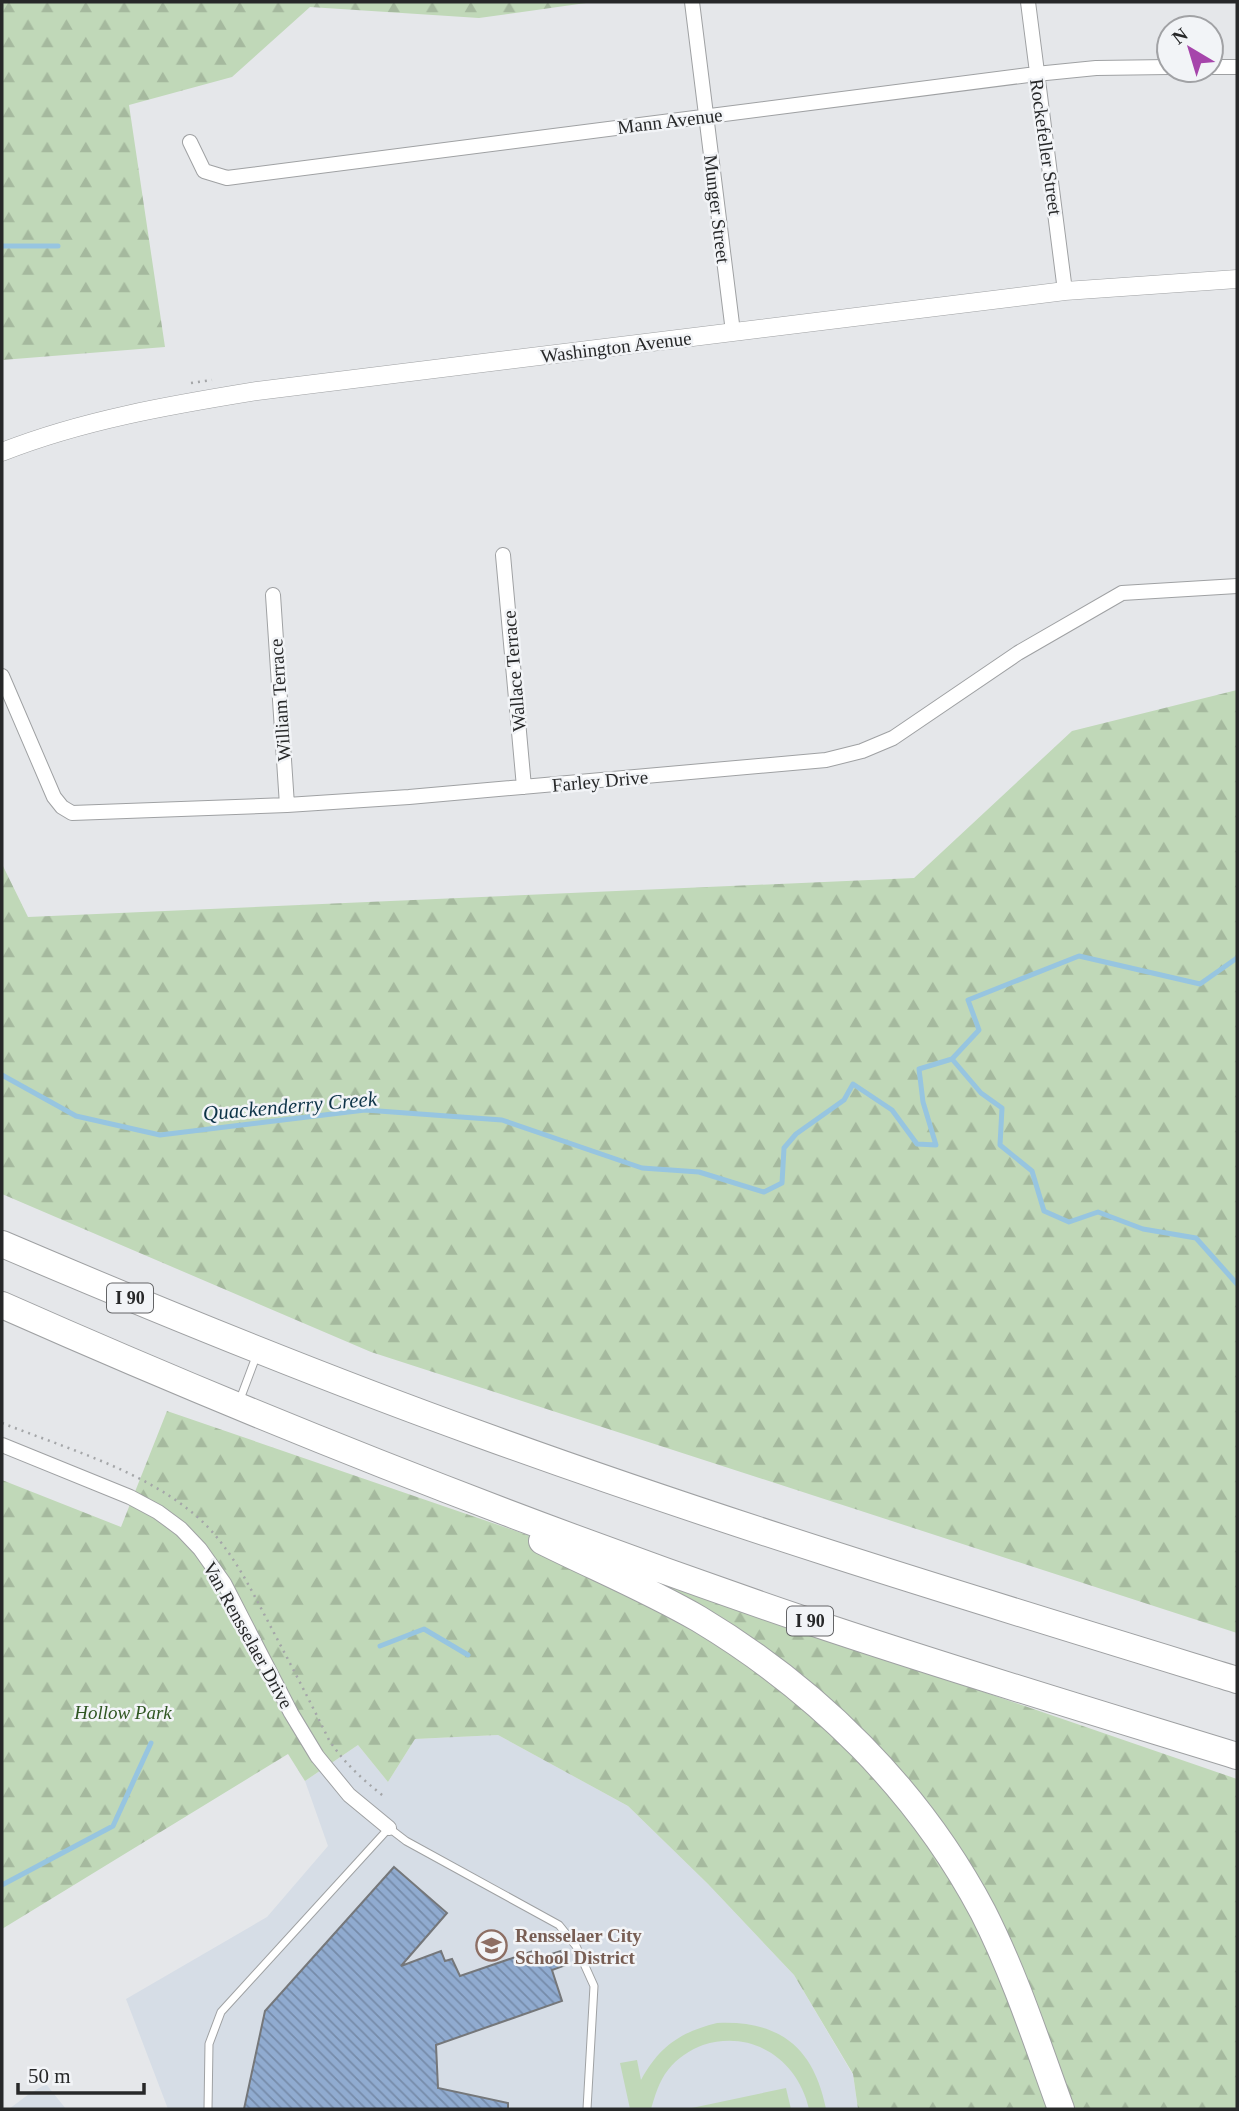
<svg xmlns="http://www.w3.org/2000/svg" width="1239" height="2111" font-family="'Times New Roman',serif">
<style>
.built{fill:#d6dde6}
.forest{fill:url(#forest-firs)}
.pitch{fill:#c0d8b8}
.lines{fill:none;stroke-linecap:round;stroke-linejoin:round}
.stream{stroke:#97c5e0;stroke-width:5}
.building{fill:url(#building-back-hatch);stroke:#75777a;stroke-width:2}
.service-casing{stroke:#9fa1a3;stroke-width:9}
.minor-casing{stroke:#9fa1a3;stroke-width:16}
.tertiary-casing{stroke:#9fa1a3;stroke-width:19}
.motorway-casing{stroke:#9fa1a3;stroke-width:28}
.path{stroke:#a4a6a8;stroke-width:2.5;stroke-dasharray:2 5;stroke-linecap:butt}
.service{stroke:#fff;stroke-width:7}
.minor{stroke:#fff;stroke-width:14}
.tertiary{stroke:#fff;stroke-width:18}
.motorway{stroke:#fff;stroke-width:26}
.labels{text-anchor:middle;dominant-baseline:central;stroke-width:5;stroke-linejoin:round;paint-order:stroke}
.shield{fill:#f2f4f7;stroke:#646567;stroke-width:2}
.shield-label{font-size:18px;font-weight:bold;fill:#272829}
.street-label{font-size:19px;fill:#272829;stroke:#f2f4f7}
.park-label{font-size:19px;font-style:italic;fill:#2f5622;stroke:#f2f4f7}
.education-label{font-size:19px;font-weight:bold;fill:#785e54;stroke:#f2f4f7;text-anchor:start}
.water-label{font-size:21px;font-style:italic;fill:#0d3347;stroke:#f2f4f7}
</style>
<defs>
<pattern id="forest-firs" width="22" height="20" patternUnits="userSpaceOnUse" patternTransform="scale(1.75)"><rect width="22" height="20" fill="#c0d8b8"/><path d="M5 1l3.5 6h-7zM16 11l3.5 6h-7z" fill="#a5b99e"/></pattern>
<pattern id="building-back-hatch" width="6" height="6" patternUnits="userSpaceOnUse" patternTransform="scale(1.75)"><rect width="6" height="6" fill="#90abd0"/><path d="M-1 5l2 2M0 0l6 6M5-1l2 2" fill="none" stroke="#768ba9"/></pattern>
</defs>
<rect width="100%" height="100%" fill="#e5e7ea"/>
<path class="built" d="M498,1735L628,1806L708,1884L794,1975L853,2075L858,2109H168L126,1999L267,1917L328,1846L305,1781L358,1745L388,1782L415,1739Z
M46,2084L66,2109H9L29,2094Z"/>
<path class="forest" d="M2,2H593L479,18L310,7L232,77L129,105L165,347L2,360Z
M1237,690V1633L371,1352L2,1194V864L28,917L914,878L1072,731Z
M167,1411L1237,1779V2109H858L853,2074L794,1975L708,1884L628,1806L498,1735L415,1739L388,1782L358,1745L305,1781L288,1754L2,1929V1480L121,1527Z"/>
<path class="pitch" d="M717,2023C780,2020 814,2048 826,2109H809C798,2060 753,2029 703,2045C690,2050 677,2058 668,2070C659,2081 655,2096 651,2109H630L620,2063L637,2060L641,2080C659,2047 680,2032 717,2023Z
M786,2088L791,2109H687Z"/>
<g class="lines">
<path class="stream" d="M2,246H58
M952,1059L979,1030L968,1000L1079,956L1200,984L1237,958
M2,1075L76,1116L160,1135L365,1110L502,1120L642,1168L699,1172L764,1192L782,1183L784,1148L796,1134L844,1100L853,1084L892,1110L917,1144L936,1145L923,1102L919,1069L952,1059L981,1093L1002,1108L1000,1145L1032,1171L1044,1211L1069,1222L1098,1212L1143,1229L1196,1238L1237,1284
M380,1646L424,1629L468,1655
M2,1885L113,1826L151,1743"/>
</g>
<path class="building" d="M394,1867L447,1913L401,1966L441,1951L445,1961L452,1959L460,1976L536,1950L539,1958L561,1951L566,1965L552,1970L562,2001L436,2045L438,2088L508,2103V2109H244L265,2011Z"/>
<g class="lines">
<defs>
<path id="service" d="M239,1402L257,1354
M208,2109L209,2044L221,2012L389,1828L406,1841L559,1925L576,1946L594,1986L587,2109"/>
<path id="minor" d="M692,2L733,332
M1028,2L1065,291
M1211,67H1237
M190,142L204,171L227,178L1036,74L1096,68L1169,67
M503,555L524,787
M273,595L287,805
M2,676L54,797L62,807L72,813L287,805L409,797L826,760L862,751L893,738L1018,653L1122,593L1237,586
M2,1445L130,1497L158,1512L181,1529L200,1549L224,1583L291,1713L317,1756L349,1795L389,1828"/>
<path id="tertiary" d="M2,452C83,420 171,405 257,391L1065,291L1237,279"/>
<path id="motorway" d="M2,1244C159,1311 318,1376 479,1434C729,1525 983,1602 1237,1680
M2,1305C266,1422 535,1528 808,1621C950,1669 1094,1712 1237,1756
M542,1541C594,1567 649,1590 699,1619C817,1690 918,1789 983,1912C1015,1975 1037,2043 1061,2109"/>
</defs>
<use href="#service" class="service-casing"/>
<use href="#minor" class="minor-casing"/>
<use href="#tertiary" class="tertiary-casing"/>
<use href="#motorway" class="motorway-casing"/>
<path class="path" d="M191,383L212,380
M2,1423C63,1447 138,1469 189,1510C229,1541 250,1588 273,1631C292,1667 311,1703 329,1740C345,1764 363,1780 386,1798"/>
<use href="#service" class="service"/>
<use href="#minor" class="minor"/>
<use href="#tertiary" class="tertiary"/>
<use href="#motorway" class="motorway"/>
</g>
<defs>
<symbol id="school-ring" viewBox="-11 -11 22 22"><circle r="9.5" fill="#f2f4f7" stroke="#8d6e63" stroke-width="1.5"/><path d="M0-5L7-2L0 1L-7-2ZM-4 1L0 2.5L4 1V4Q0 6-4 4Z" fill="#8d6e63"/></symbol>
</defs>
<g fill-rule="evenodd">
<use href="#school-ring" x="474" y="1928" width="35" height="35"/>
</g>
<g class="labels">
<g class="shield">
<rect x="107" y="1283.5" width="46" height="29" rx="5"/>
<rect x="787" y="1606.5" width="46" height="29" rx="5"/>
</g>
<g class="shield-label">
<text x="130" y="1298">I 90</text>
<text x="810" y="1621">I 90</text>
</g>
<g class="street-label">
<text transform="translate(670 121) rotate(-7)">Mann Avenue</text>
<text transform="translate(1046 147) rotate(82)">Rockefeller Street</text>
<text transform="translate(717 209) rotate(83)">Munger Street</text>
<text transform="translate(616 347) rotate(-7)">Washington Avenue</text>
<text transform="translate(514 671) rotate(-95)">Wallace Terrace</text>
<text transform="translate(280 700) rotate(-94)">William Terrace</text>
<text transform="translate(600 781) rotate(-5)">Farley Drive</text>
<text transform="translate(248 1635) rotate(61)">Van Rensselaer Drive</text>
</g>
<g class="park-label">
<text x="123" y="1712">Hollow Park</text>
</g>
<g class="education-label">
<text x="515" y="1935">Rensselaer City<tspan x="515" dy="22">School District</tspan></text>
</g>
<g class="water-label">
<text transform="translate(290 1106) rotate(-5)">Quackenderry Creek</text>
</g>
</g>
<rect width="1239" height="2111" fill="none" stroke="#272829" stroke-width="7"/>
<g transform="translate(1190 49) rotate(322)"><circle r="33" fill="#f2f4f7" stroke="#a1a2a5" stroke-width="2"/>
<path d="M0-5L12 26L0 18L-12 26Z" fill="#a645ab"/>
<text y="-10" font-size="19" font-weight="bold" text-anchor="middle" fill="#272829">N</text>
</g>
<path d="M18 2083v10h126v-10" fill="none" stroke="#272829" stroke-width="3.5"/>
<text x="28" y="2083" font-size="21" fill="#272829" stroke="#f2f4f7" stroke-width="5" paint-order="stroke">50 m</text>
</svg>
